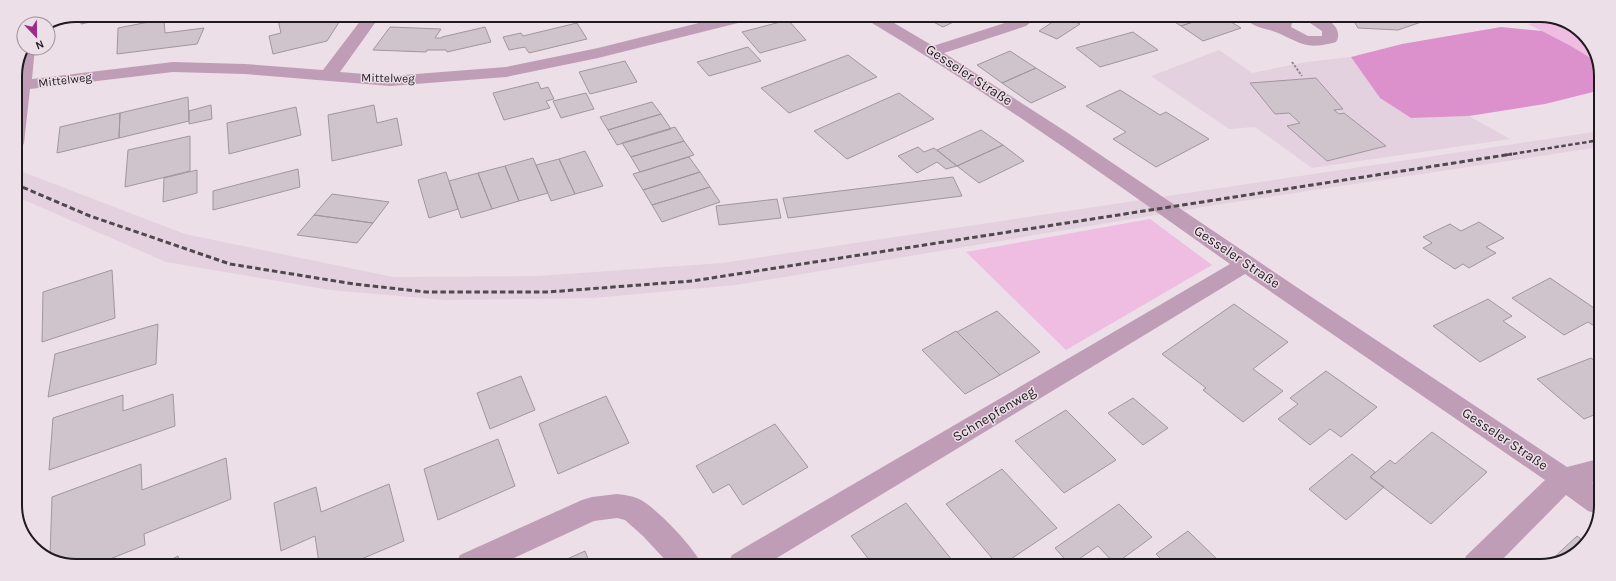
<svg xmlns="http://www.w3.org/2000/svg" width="1616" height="581" font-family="Karla,sans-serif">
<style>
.built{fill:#e4d1df}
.green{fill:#eebde1}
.water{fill:#dd91cc}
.building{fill:#d0c4cc;stroke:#a1969e}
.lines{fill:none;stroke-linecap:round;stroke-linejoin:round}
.path{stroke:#938990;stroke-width:2;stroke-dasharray:2.5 1.5;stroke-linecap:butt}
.minor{fill:#c09db7;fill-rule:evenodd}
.rail-far1{stroke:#4f484c;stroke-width:2.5;stroke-dasharray:4.5 2.5;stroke-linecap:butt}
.rail{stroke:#4f484c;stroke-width:3;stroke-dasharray:5.5 3;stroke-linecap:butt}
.labels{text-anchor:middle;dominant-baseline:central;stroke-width:3;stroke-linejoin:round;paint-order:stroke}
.far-street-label{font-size:12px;fill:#1f1a1d;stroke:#ecdfe8}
.street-label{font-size:14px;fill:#1f1a1d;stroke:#ecdfe8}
.rim{fill:none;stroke:#1f1a1d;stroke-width:2}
</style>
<rect width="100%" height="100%" fill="#ecdfe8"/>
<path class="built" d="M1219,50L1252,73L1306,62L1351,57L1380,98L1411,118L1469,116L1510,139L1312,168L1255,127L1229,129L1151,76Z
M1600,131V147L1209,206L736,285L594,298L445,300L330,290L166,262L15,196V169L185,234L393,277L538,276L722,263Z"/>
<path class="green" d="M1560,18L1588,39L1597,62L1571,46L1528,24Z
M1150,219L1212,265L1066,350L966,252Z"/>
<path class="water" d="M1501,27L1542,31L1571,46L1597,62L1601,72V90L1545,104L1469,116L1411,118L1380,98L1351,57L1402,44Z"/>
<path class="building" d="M82,15H123L81,24Z
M297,15L343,16L327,41L273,54L269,36L281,33L278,20Z
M924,17H964L943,27Z
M1060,17H1064L1080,24L1057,39L1039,31Z
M1167,17H1208L1181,26Z
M1208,17H1223L1241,28L1203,41L1181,26Z
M1352,18H1433L1398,30L1358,28Z
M164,19L165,33L204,28L197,44L117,54L118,28Z
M788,20L806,40L760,53L742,32Z
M577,23L587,39L529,53L525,47L509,50L503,37L521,33L523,36Z
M390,27L441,29L435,38H442V37L485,27L491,42L447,52L446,50H427L426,52L373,50Z
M1133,32L1158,50L1100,67L1076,48Z
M748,47L761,61L709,76L697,62Z
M1010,51L1036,68L1002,83L977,65Z
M848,55L877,77L789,113L761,88Z
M625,61L637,82L590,94L579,72Z
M1036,68L1066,87L1031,103L1002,83Z
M1316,78L1343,109L1334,110L1339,114L1344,113L1386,146L1327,161L1287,126L1300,123L1289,113L1275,114L1250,83Z
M538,82L541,89L548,87L554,99L546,101L550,108L504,120L493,93Z
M1120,90L1160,115L1166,112L1209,139L1156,167L1113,139L1126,132L1086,106Z
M586,93L594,109L561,118L553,101Z
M899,93L934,119L847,159L814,131Z
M188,97L189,121L119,138L120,113Z
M652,102L661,114L608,130L600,117Z
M211,105L212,119L189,124V111Z
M374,105L377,123L397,118L402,145L332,161L328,115Z
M296,107L301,135L229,154L227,123Z
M120,113L119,138L57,153L60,127Z
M661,114L671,129L617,145L608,130Z
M675,127L684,141L631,157L622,143Z
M981,130L1003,145L957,166L937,150Z
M190,136V171L125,187L128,150Z
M684,141L694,155L640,172L631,157Z
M1003,145L1024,161L979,183L957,166Z
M918,147L924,152L934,148L957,166L946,169L937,162L917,173L898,156Z
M585,151L603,186L575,194L559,159Z
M689,157L700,172L643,190L633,174Z
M533,158L548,193L519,201L505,166Z
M559,159L575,194L551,201L536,165Z
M505,166L519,201L492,209L478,173Z
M298,169L300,187L213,210V191Z
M197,170V193L163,202L164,178Z
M446,172L458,209L429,218L418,180Z
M700,172L710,187L652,205L643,190Z
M478,173L492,209L461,218L449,181Z
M953,177L962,196L788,218L783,198Z
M710,187L720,202L662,222L652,205Z
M332,194L389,202L373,223L314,215Z
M777,199L781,218L719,225L716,206Z
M314,215L373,223L357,243L297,235Z
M1479,222L1504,238L1486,247L1496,253L1469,268L1463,264L1455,269L1423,248L1432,243L1423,237L1450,224L1461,231Z
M112,270L115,318L42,342L43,292Z
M1550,278L1597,310L1599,309V329L1588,322L1564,335L1512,298Z
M1488,299L1512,316L1503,321L1526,337L1480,362L1433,326Z
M1234,304L1288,342L1253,369L1283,391L1243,422L1203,390L1206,388L1162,354Z
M997,311L1040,352L1000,375L957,332Z
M158,324L156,364L48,397L55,354Z
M956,331L1000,375L965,394L922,350Z
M1591,358L1599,364V413L1584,419L1537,379Z
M1326,371L1377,407L1341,437L1330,429L1310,445L1278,419L1298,404L1290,398Z
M521,376L535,410L490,429L477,393Z
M173,394L175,426L49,470L53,418L123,395V411Z
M606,396L629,443L558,474L539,424Z
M1133,398L1168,428L1143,445L1108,413Z
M1066,410L1116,460L1064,493L1015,441Z
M775,424L808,467L743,505L729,484L713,493L696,466Z
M1432,432L1487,472L1431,524L1370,477L1390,460L1395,464Z
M498,439L515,486L438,520L424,469Z
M1352,454L1375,472L1370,477L1384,487L1346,520L1309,489Z
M226,458L231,499L144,534L145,545L100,563H56L50,558L52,497L141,464L142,490Z
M1002,469L1057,528L1002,565H998L946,504Z
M389,484L404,541L352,563H319L315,536L281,551L274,503L316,487L321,512Z
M906,503L952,560L944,565H873L851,536Z
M1119,504L1152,537L1115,564L1098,546L1070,565L1055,548Z
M1188,531L1223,565H1167L1156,554Z
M1577,536L1585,542L1577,554L1548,563Z
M585,551L590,564H556Z
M178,556L180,563H165Z"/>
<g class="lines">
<path class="path" d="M1292,62L1302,76"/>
<path class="minor" d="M364,16H380L340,72L390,76L506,67L598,48L727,16H755L754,19L598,58L506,77L390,86L245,74L173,72L30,89L24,143L22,147L15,149V75L26,48H35L32,79L173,62L245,64L323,70Z
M865,17H884L933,46L1014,20L1018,17H1037L1026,26L944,53L1068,133L1298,288L1567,467L1598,459V481L1592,483L1598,487V514L1588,511L1566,495L1496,566H1462L1466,556L1545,480L1245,274L767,564H728L732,555L1230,264C1111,180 993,95 867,20Z
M1245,17L1264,18L1275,22L1279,18C1293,18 1307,16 1321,18C1332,19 1343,32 1336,42C1307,50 1303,44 1278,33C1267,28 1253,29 1245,17ZM1300,22L1310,23L1322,31V36H1308L1291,27L1292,23Z
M617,494C625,495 634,496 641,500C657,509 695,548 701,564H669L643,536L625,520L617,518L594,521L501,564H456L460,555L582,500L592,497Z"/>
<path class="rail-far1" d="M1506,155L1600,140"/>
<path class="rail" d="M15,184L90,216L230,264L354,284L426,292H548L692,281L1512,154"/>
</g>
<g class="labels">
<g class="far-street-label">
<text transform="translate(388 78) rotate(1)">Mittelweg</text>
<text transform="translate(65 80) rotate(-7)">Mittelweg</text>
</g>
<g class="street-label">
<text transform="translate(969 75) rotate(33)">Gesseler Straße</text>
<text transform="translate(1237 257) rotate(34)">Gesseler Straße</text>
<text transform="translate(994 414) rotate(-31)">Schnepfenweg</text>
<text transform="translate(1505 439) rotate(34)">Gesseler Straße</text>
</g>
</g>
<path d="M0 0H1616V581H0ZM76 22H1540A54 54 0 0 1 1594 76V505A54 54 0 0 1 1540 559H76A54 54 0 0 1 22 505V76A54 54 0 0 1 76 22Z" fill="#ecdfe8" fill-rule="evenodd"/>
<path class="rim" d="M76 22H1540A54 54 0 0 1 1594 76V505A54 54 0 0 1 1540 559H76A54 54 0 0 1 22 505V76A54 54 0 0 1 76 22Z"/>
<g transform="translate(36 36) rotate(158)"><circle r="19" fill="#ecdfe8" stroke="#9a9097"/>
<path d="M0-3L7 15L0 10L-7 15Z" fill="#9d2d8b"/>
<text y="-6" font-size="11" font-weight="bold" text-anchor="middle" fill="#1f1a1d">N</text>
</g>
</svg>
